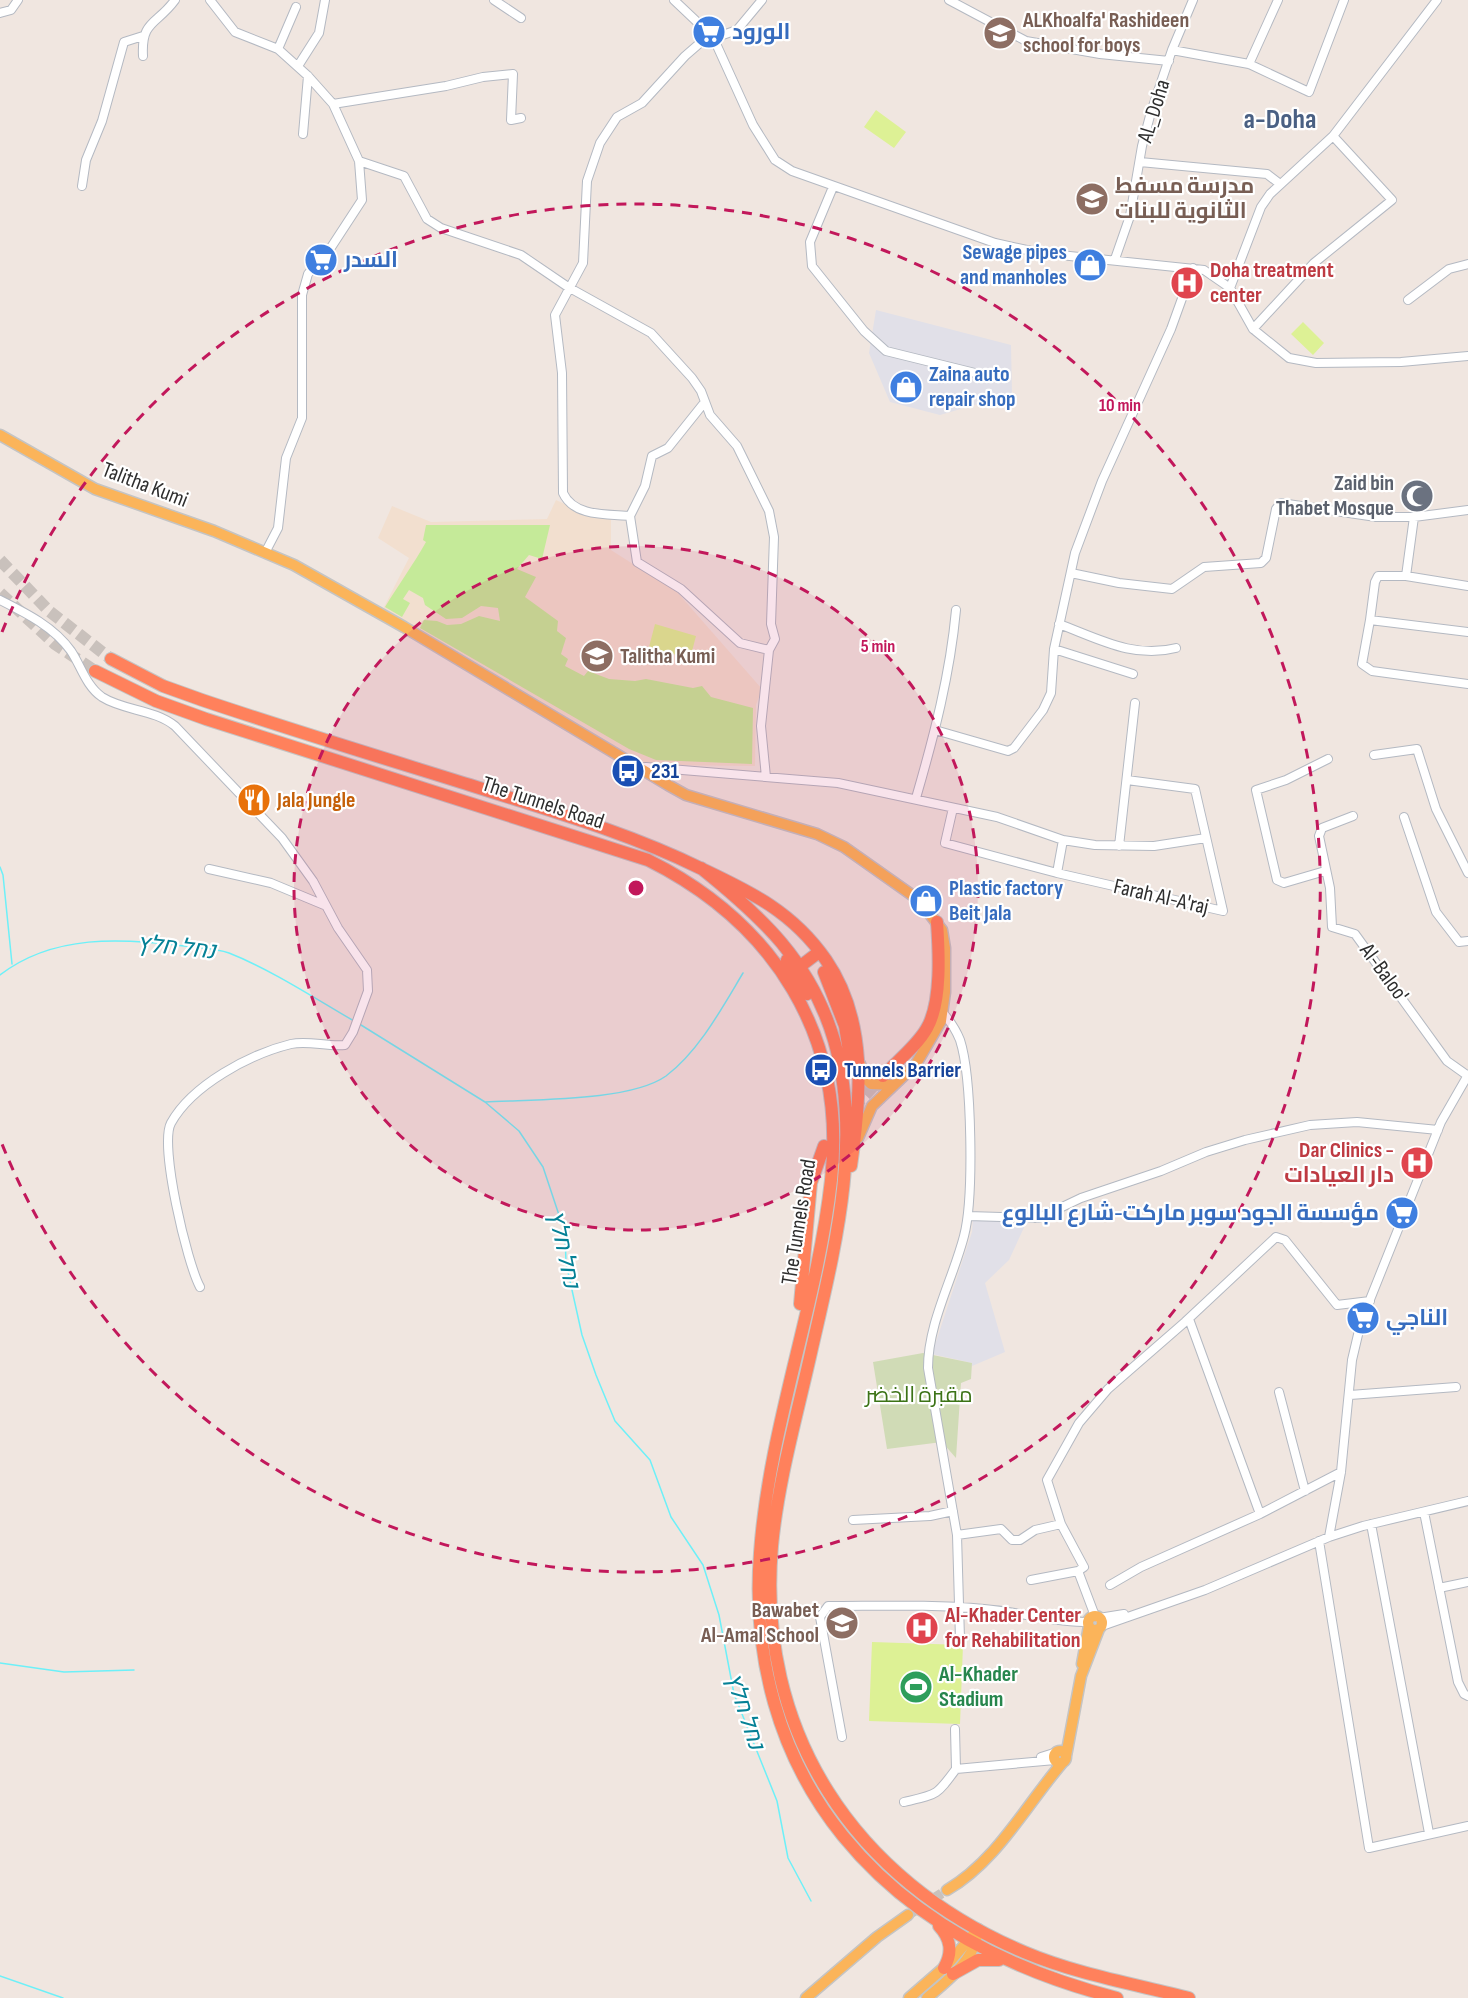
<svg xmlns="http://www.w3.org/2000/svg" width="1468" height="1998" font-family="'Sofia Sans Condensed',Cairo,Heebo,sans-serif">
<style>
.industrial{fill:#e1e0e8}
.education{fill:#f2dfcf}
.green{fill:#c5ea99}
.cemetery{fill:#d0dbb6}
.pitch{fill:#ddf195}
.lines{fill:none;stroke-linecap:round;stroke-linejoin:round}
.stream{stroke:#6df0f8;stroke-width:1.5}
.major-tunnel{stroke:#c9c1bc;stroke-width:10;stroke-dasharray:10 5;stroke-linecap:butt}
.highway-tunnel{stroke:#c9c1bc;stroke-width:12;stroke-dasharray:12 6;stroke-linecap:butt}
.minor-casing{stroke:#b4b9c2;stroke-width:10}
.major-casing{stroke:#c4c4c4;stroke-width:13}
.highway-casing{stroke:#c4c4c4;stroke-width:14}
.minor{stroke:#fff;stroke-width:8}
.major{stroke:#fbb45a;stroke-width:10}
.highway{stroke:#ff815c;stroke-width:12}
.ring{fill:none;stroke:#c2185b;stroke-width:3;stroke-dasharray:10 8}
.labels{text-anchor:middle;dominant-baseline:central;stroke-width:4.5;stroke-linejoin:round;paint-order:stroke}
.education-label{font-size:22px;font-weight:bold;fill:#785e54;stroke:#fff;text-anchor:start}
.shop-label{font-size:22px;font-weight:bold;fill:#366cbe;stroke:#fff;text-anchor:start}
.street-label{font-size:22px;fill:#2e2e2e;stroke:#fff}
.health-label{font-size:22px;font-weight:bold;fill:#be3a42;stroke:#fff;text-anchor:start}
.worship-label{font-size:22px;font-weight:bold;fill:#5b616d;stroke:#fff;text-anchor:end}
.transit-label{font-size:22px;font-weight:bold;fill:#164399;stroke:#fff;text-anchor:start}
.food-label{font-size:22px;font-weight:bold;fill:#c56008;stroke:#fff;text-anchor:start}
.park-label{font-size:22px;fill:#3c7316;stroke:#fff}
.leisure-label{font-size:22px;font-weight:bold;fill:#27864d;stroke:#fff;text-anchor:start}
.water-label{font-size:24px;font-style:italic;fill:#058196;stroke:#fff}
.district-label{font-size:28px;font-weight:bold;fill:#4a6083;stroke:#fff}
.centre{fill:#c2185b;stroke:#fff;stroke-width:3}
.ring-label{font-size:18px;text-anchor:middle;font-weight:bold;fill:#c2185b;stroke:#fff;stroke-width:4.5;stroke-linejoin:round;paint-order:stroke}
</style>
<rect width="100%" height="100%" fill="#f0e6e0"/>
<path class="industrial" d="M876,310L1011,345L1012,394L940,415L890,402L869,353Z
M973,1218L1027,1221L1009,1260L985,1283L1005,1352L972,1366V1363L932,1354L972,1232Z"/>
<path class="education" d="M556,500L591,516L611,517V550L677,592L762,689L756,705L755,766L652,765L616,751L383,609L409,558L378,538L392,506L431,522L547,519Z"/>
<path class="green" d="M426,525H550L542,559L529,555L517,569L536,577L525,597L558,621L557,631L566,638L561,654L568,659L565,666L584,676L588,671L609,679L635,681L646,679L693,688L702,686L711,697L753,708L752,764L656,760L629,749L420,628L424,620L437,621L447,625L461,624L479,616L500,621L498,608L481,606L462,618L446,619L425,605L423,598L409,590L403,599L410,603L402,617L385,607C399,584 413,565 426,542L423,540Z"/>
<path class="cemetery" d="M923,1353L972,1363L971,1379L961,1383L956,1458L942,1442L887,1449L873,1362Z"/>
<path class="pitch" d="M876,110L906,132L894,148L864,127Z
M1303,322L1324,343L1313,355L1291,334Z
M655,624L696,636L690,659L649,647Z
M872,1642L963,1645L960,1724L869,1721Z"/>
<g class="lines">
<path class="stream" d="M0,867L3,875L12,964
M0,975C53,934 122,938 184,946C198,948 216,948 229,953C270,969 316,999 354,1021
M361,1025L485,1102L519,1131L543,1167L565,1233L566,1263L582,1335L596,1375L615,1421L650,1460L671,1517L703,1565L719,1615L734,1694L777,1801L788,1858L811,1901
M485,1102C531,1099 629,1102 666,1076C699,1051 722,1008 743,973
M0,1663L64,1672L134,1670
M0,1976L63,1998"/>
<path class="major-tunnel" d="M908,1915L947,1890"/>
<path class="highway-tunnel" d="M0,560L49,611L111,659
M0,593L55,644L95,671
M853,1108L880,1079"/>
<defs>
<path id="minor" d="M210,0L235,32L278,49L308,76L333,104L359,161L362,200L330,249L308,274L302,295V418L286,458L278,528L266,551
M494,0L521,18
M674,0L713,37L753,125L775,160L792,171L995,243L1041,253L1204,270L1230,288L1253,329L1289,358L1316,363L1401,362L1468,356
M949,0L1026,41L1100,54L1169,61
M0,13L11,10L18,0
M278,49L296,7
M1172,50L1249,64L1309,92L1344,0
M143,56C141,20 157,25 175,0
M1249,64L1278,0
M298,66L319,33L325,0
M333,104L446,86L483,77L513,74L511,120L521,118
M303,134L308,76
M359,161L404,176L427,219L441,228L521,255L568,287L651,333L692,378L701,391L710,415L737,446L769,511L774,537L771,624L775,639L769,650L761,726L766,777
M1140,162L1267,174L1280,184
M82,186L86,160L102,121L124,42L143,36
M833,187L810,242L812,266L864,331L886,351L975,373
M1115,259L1130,216L1142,146L1151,112L1172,50L1193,0
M1230,288L1261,207L1270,194L1333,136L1437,0
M1408,300L1449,269L1468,264
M1253,329L1314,263L1392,200L1333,136
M704,403L668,448L652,456L645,486L630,516L637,562L681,589L740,643L769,650
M630,516C607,514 574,517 563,493L562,373L555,315L583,263L587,181L600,143L617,117L642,103L685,56L700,43L737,30L762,0
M1071,573L1119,583L1172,589L1204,567L1261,563L1266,558L1276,509L1281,503L1376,517H1414L1468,510
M1406,576L1414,517
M0,600C26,613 54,627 71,651C81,666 86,686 102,697C124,711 154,709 175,726L282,838L313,881L338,928L367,970L368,991L353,1032L345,1045C327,1047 308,1040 291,1044C250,1054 192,1085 171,1123C159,1145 187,1263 200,1287
M1370,620L1375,582L1378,576H1406L1468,586
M1059,624C1099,639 1134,659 1176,648
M1468,632L1370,620L1362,664L1372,671L1468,684
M1054,649L1133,674
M935,730L1008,751L1014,748L1043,710L1051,693L1054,649L1075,553L1102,481L1171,329L1193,268
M1374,755L1417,749L1436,809L1468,873
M637,768L646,767L838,783L997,817L1063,840L1095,845L1154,846L1206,838
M916,798C934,736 950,675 956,610
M953,808L945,843L1057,873L1223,911L1195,789L1127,780
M1353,816L1322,828L1319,836L1330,888L1332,927L1355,934L1447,1061L1468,1076
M1404,817L1436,912L1459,942L1468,941
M1119,846L1135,703
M209,869L271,883L324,905
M1325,871L1284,883L1277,880L1256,790L1286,780L1328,759
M1057,873L1063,840
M943,1013C950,1021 956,1030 960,1040C972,1077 974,1198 964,1236C953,1279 928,1323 928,1368L957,1535L960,1639
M968,1216L1039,1218L1081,1198L1161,1171L1206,1152L1245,1140L1310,1125L1357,1122L1438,1130
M1189,1319L1260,1514
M1279,1392L1305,1491
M1350,1395L1456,1387
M1424,1512L1458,1682L1464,1694L1468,1696
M853,1520L930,1516L953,1511
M1371,1524L1429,1833
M957,1535L1001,1529L1012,1540H1020L1035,1530L1061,1524
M1329,1537L1341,1472L1352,1360L1361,1322L1441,1122L1468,1075
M1319,1541L1369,1848L1468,1826
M1031,1580L1078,1571
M1110,1585L1141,1567L1260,1514L1341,1472
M1439,1588L1468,1582
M1095,1616L1078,1571L1084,1567L1061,1524L1047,1480L1079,1423L1108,1389L1185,1322L1276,1237L1285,1240L1337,1305L1370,1301
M1099,1618L1124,1614
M1102,1626L1205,1590L1329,1537L1363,1526L1468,1501
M955,1729L956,1769L1055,1760
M842,1737L820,1617L828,1606C880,1606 933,1604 984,1609C1021,1612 1051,1622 1089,1622
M1041,1757L1057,1752
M904,1802C938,1794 936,1796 956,1769"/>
<path id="major" d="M0,435L95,489L214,531L294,565L404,627L668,785L686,795L817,834L844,847L919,900L942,930L945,948V992L941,1021L916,1064L872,1106L858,1138
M860,1064L864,1077L871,1084L894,1085
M1088 1623a7 7 0 1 1 14 0a7 7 0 1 1-14 0Z
M1082,1664L1089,1626
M1054 1757a6 6 0 1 1 12 0a6 6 0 1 1-12 0Z
M1066,1756L1081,1676L1099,1629
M947,1890C997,1861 1026,1805 1063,1762
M806,1998L877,1937L908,1915
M909,1998L947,1965L978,1929
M927,1998C946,1982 973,1961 977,1936"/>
<path id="highway" d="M111,659L163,686L202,700C291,730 380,757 470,785C548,810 626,832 700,868C751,892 793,912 826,960C868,1021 861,1097 851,1166
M95,671L156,701L206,719L648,860C774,923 847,1036 831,1180C817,1306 769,1426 760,1553C752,1655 778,1756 843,1836C913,1922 1012,1971 1117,1998
M701,868C762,917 811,962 834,1040C864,1144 833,1255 810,1357C796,1419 778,1482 772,1546C756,1732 854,1880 1024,1952C1076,1974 1134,1984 1189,1998
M787,960L807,994
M794,971L819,952
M824,972L845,1026L851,1064
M883,1076C897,1061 917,1046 927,1028C942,1002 939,951 937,922
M800,1304L811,1183L824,1146
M939,1926C951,1939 953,1952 944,1968
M953,1974L978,1960H999"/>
</defs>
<use href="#minor" class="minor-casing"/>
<use href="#major" class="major-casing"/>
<use href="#highway" class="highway-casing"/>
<use href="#minor" class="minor"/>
<use href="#major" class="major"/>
<use href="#highway" class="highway"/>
</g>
<circle cx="636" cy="888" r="342" fill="#c2185b" fill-opacity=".12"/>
<g class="ring">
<circle cx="636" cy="888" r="342"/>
<path d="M2 632A684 684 0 1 1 2 1144"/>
</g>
<defs>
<symbol id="supermarket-disc" viewBox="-11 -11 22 22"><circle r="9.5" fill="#3f7fe0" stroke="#fff"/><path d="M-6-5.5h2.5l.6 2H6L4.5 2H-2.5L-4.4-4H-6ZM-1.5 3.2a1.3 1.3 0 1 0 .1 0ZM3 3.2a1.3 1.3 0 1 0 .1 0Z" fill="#fff"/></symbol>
<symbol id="school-disc" viewBox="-11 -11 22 22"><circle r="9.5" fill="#8d6e63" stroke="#fff"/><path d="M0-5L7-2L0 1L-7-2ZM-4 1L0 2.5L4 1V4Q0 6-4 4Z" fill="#fff"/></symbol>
<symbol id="shop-disc" viewBox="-11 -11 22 22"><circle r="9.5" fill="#3f7fe0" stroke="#fff"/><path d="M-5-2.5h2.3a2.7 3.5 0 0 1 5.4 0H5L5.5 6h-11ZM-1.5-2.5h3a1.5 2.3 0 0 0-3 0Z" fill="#fff"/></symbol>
<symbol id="hospital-disc" viewBox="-11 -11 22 22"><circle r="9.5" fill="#e0444e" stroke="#fff"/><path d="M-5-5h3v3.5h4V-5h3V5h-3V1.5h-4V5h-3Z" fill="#fff"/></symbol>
<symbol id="mosque-disc" viewBox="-11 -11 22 22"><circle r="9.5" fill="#6b7280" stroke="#fff"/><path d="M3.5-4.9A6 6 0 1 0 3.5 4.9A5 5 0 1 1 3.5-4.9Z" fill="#fff"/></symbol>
<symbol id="bus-disc" viewBox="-11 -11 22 22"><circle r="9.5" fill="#1a4fb4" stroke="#fff"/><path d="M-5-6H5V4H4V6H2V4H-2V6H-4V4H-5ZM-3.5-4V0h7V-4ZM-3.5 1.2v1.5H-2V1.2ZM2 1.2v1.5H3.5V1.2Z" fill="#fff"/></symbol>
<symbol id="restaurant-disc" viewBox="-11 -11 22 22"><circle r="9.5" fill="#e8710a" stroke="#fff"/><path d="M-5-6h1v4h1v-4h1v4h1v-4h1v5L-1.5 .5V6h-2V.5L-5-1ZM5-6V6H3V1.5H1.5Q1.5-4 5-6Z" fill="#fff"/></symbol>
<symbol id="stadium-disc" viewBox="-11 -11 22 22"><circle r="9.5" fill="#2e9e5b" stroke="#fff"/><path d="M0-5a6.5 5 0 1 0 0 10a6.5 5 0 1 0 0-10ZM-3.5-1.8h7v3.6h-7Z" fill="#fff"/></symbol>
</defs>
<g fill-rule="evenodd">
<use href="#supermarket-disc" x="690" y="13" width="38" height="38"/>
<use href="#school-disc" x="981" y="14" width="38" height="38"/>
<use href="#school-disc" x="1073" y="180" width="38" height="38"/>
<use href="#supermarket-disc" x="302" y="241" width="38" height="38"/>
<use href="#shop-disc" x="1071" y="246" width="38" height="38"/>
<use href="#hospital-disc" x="1168" y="264" width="38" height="38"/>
<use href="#shop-disc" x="887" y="368" width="38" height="38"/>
<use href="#mosque-disc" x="1398" y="477" width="38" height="38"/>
<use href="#school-disc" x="578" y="637" width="38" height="38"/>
<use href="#bus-disc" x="609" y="752" width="38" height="38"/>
<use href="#restaurant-disc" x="235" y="781" width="38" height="38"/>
<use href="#shop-disc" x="907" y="882" width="38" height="38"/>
<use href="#bus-disc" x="802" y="1051" width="38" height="38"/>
<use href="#hospital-disc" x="1398" y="1144" width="38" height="38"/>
<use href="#supermarket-disc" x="1383" y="1194" width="38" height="38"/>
<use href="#supermarket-disc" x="1344" y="1299" width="38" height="38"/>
<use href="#school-disc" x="823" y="1604" width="38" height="38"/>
<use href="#hospital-disc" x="903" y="1609" width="38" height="38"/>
<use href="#stadium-disc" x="897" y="1668" width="38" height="38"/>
</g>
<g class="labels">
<g class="education-label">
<text x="1023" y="20">ALKhoalfa' Rashideen<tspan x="1023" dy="25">school for boys</tspan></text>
<text x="1115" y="186">مدرسة مسفط<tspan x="1115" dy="25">الثانوية للبنات</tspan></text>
<text x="620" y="656">Talitha Kumi</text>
<text x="819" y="1610" text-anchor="end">Bawabet<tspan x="819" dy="25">Al-Amal School</tspan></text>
</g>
<g class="shop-label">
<text x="732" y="32">الورود</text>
<text x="1067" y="252" text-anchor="end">Sewage pipes<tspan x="1067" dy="25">and manholes</tspan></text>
<text x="344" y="260">السدر</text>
<text x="929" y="374">Zaina auto<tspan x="929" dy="25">repair shop</tspan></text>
<text x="949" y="888">Plastic factory<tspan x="949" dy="25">Beit Jala</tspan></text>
<text x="1379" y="1213" text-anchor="end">مؤسسة الجود سوبر ماركت-شارع البالوع</text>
<text x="1386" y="1318">الناجي</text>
</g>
<g class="street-label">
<text transform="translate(1154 111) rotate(-73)">AL_Doha</text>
<text transform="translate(145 485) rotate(21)">Talitha Kumi</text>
<text transform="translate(543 803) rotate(18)">The Tunnels Road</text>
<text transform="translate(1161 897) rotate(13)">Farah Al-A'raj</text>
<text transform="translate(1384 973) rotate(54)">Al-Baloo'</text>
<text transform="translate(799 1222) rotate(-81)">The Tunnels Road</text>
</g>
<g class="health-label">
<text x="1210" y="270">Doha treatment<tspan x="1210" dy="25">center</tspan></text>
<text x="1394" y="1150" text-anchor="end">Dar Clinics -<tspan x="1394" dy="25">دار العيادات</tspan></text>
<text x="945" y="1615">Al-Khader Center<tspan x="945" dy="25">for Rehabilitation</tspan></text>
</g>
<g class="worship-label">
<text x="1394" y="483">Zaid bin<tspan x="1394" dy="25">Thabet Mosque</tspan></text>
</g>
<g class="transit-label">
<text x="651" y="771">231</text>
<text x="844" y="1070">Tunnels Barrier</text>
</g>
<g class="food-label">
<text x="277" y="800">Jala Jungle</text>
</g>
<g class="park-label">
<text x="919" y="1395">مقبرة الخضر</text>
</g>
<g class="leisure-label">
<text x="939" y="1674">Al-Khader<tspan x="939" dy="25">Stadium</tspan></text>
</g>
<g class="water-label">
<text transform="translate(176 947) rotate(6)">נחל חלץ</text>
<text transform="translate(564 1249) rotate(78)">נחל חלץ</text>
<text transform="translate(745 1711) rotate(72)">נחל חלץ</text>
</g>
<g class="district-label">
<text x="1280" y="119">a-Doha</text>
</g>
</g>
<circle cx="636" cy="888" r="9" class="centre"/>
<g class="ring-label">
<text x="1120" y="411">10 min</text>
<text x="878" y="652">5 min</text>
</g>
</svg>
